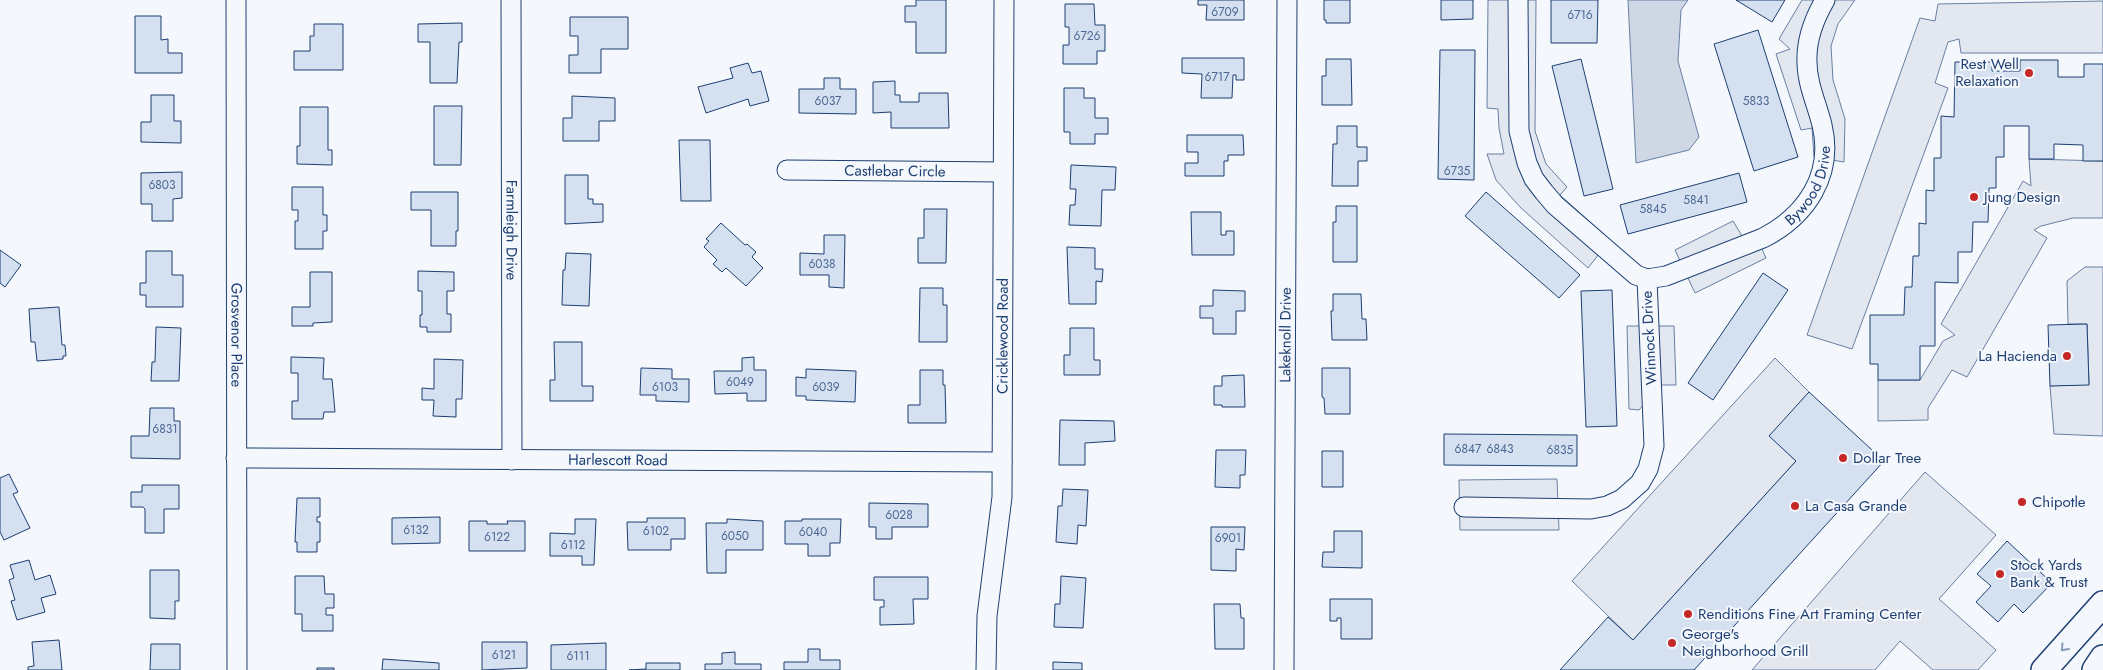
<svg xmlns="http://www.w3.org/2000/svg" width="2103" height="670" font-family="Jost,sans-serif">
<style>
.parking{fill:#e3e8f0;stroke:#687fa3}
.water{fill:#cfd7e4;stroke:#687fa3}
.building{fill:#d5e0f0;stroke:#1d3f73}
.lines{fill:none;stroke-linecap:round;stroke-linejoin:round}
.minor-casing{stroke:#1d3f73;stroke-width:21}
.major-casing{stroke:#1d3f73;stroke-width:28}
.minor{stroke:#f4f7fb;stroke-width:19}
.major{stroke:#f4f7fb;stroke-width:25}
.oneway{stroke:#889bb7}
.poi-dot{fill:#c62828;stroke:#f4f7fb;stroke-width:2}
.labels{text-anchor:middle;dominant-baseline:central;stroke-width:4;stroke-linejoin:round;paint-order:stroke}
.number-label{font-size:12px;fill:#4b6792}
.poi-label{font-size:15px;fill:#1d3f73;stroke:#f4f7fb;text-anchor:start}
.street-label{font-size:15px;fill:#1d3f73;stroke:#f4f7fb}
</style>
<rect width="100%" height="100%" fill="#f4f7fb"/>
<path class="parking" d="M1488,0H1536L1535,131L1546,164L1567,187L1560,195L1610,240L1588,268L1520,207L1496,180L1487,154H1504L1499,128L1498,109L1487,108Z
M1802,0H1855L1838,24L1831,46L1833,80L1845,119L1844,162L1814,157L1812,128L1801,130L1776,54L1790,49L1779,39Z
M2103,1V53H1961L1959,39L1948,42L1935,83L1948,88L1852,349L1807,335L1920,18L1935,21L1938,4Z
M2029,159L2103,161V218H2073L2041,226L2034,230L2047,238L1967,377L1952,370L1928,408V420L1878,421V380H1920L1943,341L1955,335L1941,324L2023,181L2031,186Z
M1733,221L1742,236L1754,231L1766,258L1695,293L1675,250Z
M2085,267H2103V436L2054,434L2050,386L2089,384L2087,324H2068L2067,281Z
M1627,326H1674L1676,385H1660L1639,410L1629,409Z
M1775,358L1809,392L1770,436L1796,461L1633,640L1572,581Z
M1925,472L1996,535L1939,599L1996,650L1978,670H1933L1900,641L1875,670H1752Z
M1557,479L1559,530H1460L1459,480Z"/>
<path class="water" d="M1628,0H1688L1681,10L1678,61L1699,137L1689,150L1636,163Z"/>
<path class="building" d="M916,0H946V53H916V22H905V6H916Z
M1198,0H1244V20H1206L1207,5H1198Z
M1324,0H1350V23H1326V20H1324Z
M1441,0H1473V19L1441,20Z
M1551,0H1598L1597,43H1551Z
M1736,0H1785L1772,22Z
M1065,4H1094L1095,25H1105V51H1097V64H1063V45H1069V27H1065Z
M135,16H161V40L168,39V53H182V73H135Z
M570,17H628V49H601V73H569V55H578V36H570Z
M462,23V42H459L457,83H430V42H418V24Z
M314,24H343V70H294V51H310V36H314Z
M1758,30L1798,157L1754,171L1714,44Z
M1440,50H1475L1474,180L1438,179Z
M1182,58H1244V80H1236V75H1233L1232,98H1201L1202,74L1182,73Z
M1326,59H1351L1352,105H1322V76H1326Z
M1581,59L1613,189L1584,196L1552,66Z
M2020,60H2058V77H2084V64H2103V161H2083V145L2054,144V159H2029V126H2004V157H1996V188H1989L1988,222H1973L1972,252H1958V283L1935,282V346H1920V380H1878V364H1870V315H1904L1905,287H1912L1913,256H1919V223L1926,224V190L1934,191V158H1941V116L1954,117L1955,62H1992V71H2020Z
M748,63L752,73L761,71L769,101L750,106L748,99L706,113L698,87L733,78L730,68Z
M824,78H840V89H856V114L799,113V89H824Z
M895,81V95H900V102H919V93H948L949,128H891V112L873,113V82Z
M1064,88H1084V98H1095V118H1108V134H1095V144H1070V132H1064Z
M151,95H174V121H181V143L141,142V122H151Z
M572,96L615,98V121H599V141H563V118H572Z
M434,106H462L461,165H434Z
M300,107H328V150H332V165L297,164V146H300Z
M1337,126H1357V147H1367V161H1358V186H1332L1333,144H1337Z
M1187,135H1243L1244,155H1228V161H1224V176H1185V163H1198V152H1187Z
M679,140H710L711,201H681Z
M1071,165L1116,167L1115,190H1102L1101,226L1069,225L1070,205H1075L1076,189H1070Z
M182,172V198L173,199V221H152V204H141V173Z
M1739,173L1747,202L1628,234L1620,205Z
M565,175H588V199H593V204H603V222L565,224Z
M292,187H323V215H327V231H323V249H295V221H298V210H292Z
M411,192H458V231H456V246H431V210H411Z
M1486,192L1580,275L1559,298L1465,216Z
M1336,206H1357V262H1333V222H1336Z
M924,209H947L946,263H918V238H924Z
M1191,212H1221V235H1226V231H1234V255H1192Z
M721,223L745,245L747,244L756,252L752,257L763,268L746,286L726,268L722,272L713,264L717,260L704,247L709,241L706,239Z
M824,235H845L844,288L829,287V275H800V253L824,254Z
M1067,247L1095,248V269H1103L1102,282L1096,281V304H1069Z
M0,250L21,265L5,287L0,283Z
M146,251H172V275H183V307H146V295H140V283H146Z
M566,253L591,254L589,306L562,305L563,270H565Z
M418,271L454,272V291H447V314H451V332H427V327H420V315H422V291H418Z
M310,272H332V322L313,323V326H292V307H310Z
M1763,273L1788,290L1713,400L1688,383Z
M920,288H943V305H947V342H919Z
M1213,290L1245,291V311H1236V334H1213V318H1200V306H1213Z
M1612,290L1617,426L1586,427L1581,291Z
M1333,294H1361L1362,319H1366L1367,340H1332L1331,311H1333Z
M59,307L62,345H65L66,356H63V359L37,361L35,342H31L29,309Z
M2087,324L2089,385L2050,386L2048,325Z
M156,327L181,328L179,381H151L152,362H155Z
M1070,328H1094V360H1100V375H1064V355H1070Z
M554,342H582V386H593V401H550V380H555Z
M291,357L324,358L323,379H332L335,412H324L323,419H292V401H298V373H291Z
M754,357V370H766V401H747V393L715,394L714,371H742V358Z
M434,359L463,360L462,399H456V417L433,416L434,400H422V388L434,389Z
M641,368L672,369V379H689V402L656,401V395H640Z
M1322,368H1350V414H1325L1324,398L1322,397Z
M806,369L856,371L855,402L806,400V396H796V377L806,378Z
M920,370H943V385H945L946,423H908V405H920Z
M1244,375L1245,407H1222V405H1214V386H1222V376Z
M1809,392L1884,461L1694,670H1560L1608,617L1633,640L1796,461L1769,436Z
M150,408H174V421H180V459L131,458V436H149Z
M1060,420L1114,421L1115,441L1085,443V465H1059Z
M1444,434L1577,435V466L1444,465Z
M1216,450H1246L1245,475H1240V488L1215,487Z
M1322,451H1343V487H1322Z
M9,474L18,492L13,494L30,528L4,540L0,532V478Z
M142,485H179V509H164V533H145V509L143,507H131V492H142Z
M1063,489L1088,490L1086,526L1078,525L1077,544L1056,542L1058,506H1062Z
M297,498H320V517H317V522H320V542H317V552H297V542H295Z
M869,503L928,504V527H892V539H876V527H869Z
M440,517V543L392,544V518Z
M647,518H685V539H671V550H628L627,522H647Z
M575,519H596L594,565H582V556H550V533L575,534Z
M727,519L763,521V550H726V573H707L706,523H727Z
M802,519H841L840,543H830V556H808V544H785V521H802Z
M469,521H487V524H508L507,521H525V551H469Z
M1211,527H1245L1244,550L1236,549V571L1211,570Z
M1334,531H1362V568L1322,567L1323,552H1334Z
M2007,541L2052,583L2023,613L2014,604L1998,622L1976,602L1991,586L1977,574Z
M29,560L35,580L50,575L56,594L41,598L45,612L17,620L11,601L15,600L9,580L14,578L10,565Z
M150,570H179V601H175V619L150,618Z
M295,576H324L325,594H334V608H326V615H333V631H302V614H295Z
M1061,576L1086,578L1083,628L1054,627L1055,604H1060Z
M874,577H928V599H913L914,624L880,625V607H884V600H874Z
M1330,599H1372V639H1341V618H1337V621H1330Z
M1214,604H1240L1241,618H1244V649H1215Z
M59,640L62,670H28V667L34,666L32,642Z
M482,642H527V668L482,670Z
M606,643V670H551V645Z
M151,644H180V670H150Z
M808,649H820V660H840V670H784V662H808Z
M735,652V664H761V670H705V664H722V653Z
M383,659L439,663V670H382Z
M1053,662L1082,663V670H1053Z
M646,663H680V670H629L646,669Z
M317,668H334V670H317Z"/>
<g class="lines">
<defs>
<g id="minor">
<path id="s1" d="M236,0L237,670"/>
<path id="s2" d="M511,0L512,460"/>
<path id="s3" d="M1518,0L1519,131L1527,163L1534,179L1544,192L1555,205L1636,275L1647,279L1666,276L1763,238C1806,216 1834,175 1822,125C1817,104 1807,84 1807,62C1806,39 1814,19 1825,0"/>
<path id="s4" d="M787,170L1003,172"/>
<path id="s5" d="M236,458L1002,462"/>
<path d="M1464,507L1591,509L1607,506L1622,499L1640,483L1648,469L1654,446L1647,279"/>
<path id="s6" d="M986,670L987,616L1002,497L1004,0"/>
<path id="s7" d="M1284,670L1287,0"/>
</g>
<path id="major" d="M2044,670L2103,604
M2095,670L2103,658"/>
</defs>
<use href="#minor" class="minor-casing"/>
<use href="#major" class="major-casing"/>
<use href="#minor" class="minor"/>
<use href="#major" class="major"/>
</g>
<defs><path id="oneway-chevron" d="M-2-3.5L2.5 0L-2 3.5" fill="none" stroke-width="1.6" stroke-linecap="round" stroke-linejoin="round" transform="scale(1.25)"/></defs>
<use class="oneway" href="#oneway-chevron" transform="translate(2064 648) rotate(132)"/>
<g class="poi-dot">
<circle cx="2029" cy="73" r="5"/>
<circle cx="1974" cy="197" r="5"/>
<circle cx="2067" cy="356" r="5"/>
<circle cx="1843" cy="458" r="5"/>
<circle cx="2022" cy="502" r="5"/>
<circle cx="1795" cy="506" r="5"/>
<circle cx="2000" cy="574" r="5"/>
<circle cx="1688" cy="614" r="5"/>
<circle cx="1672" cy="643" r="5"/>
</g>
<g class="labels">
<g class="number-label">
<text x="1225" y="12">6709</text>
<text x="1580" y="15">6716</text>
<text x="1087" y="36">6726</text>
<text x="1217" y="77">6717</text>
<text x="828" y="101">6037</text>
<text x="1756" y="101">5833</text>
<text x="1457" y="171">6735</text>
<text x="162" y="185">6803</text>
<text x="1696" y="200">5841</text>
<text x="1653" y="209">5845</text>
<text x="822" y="264">6038</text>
<text x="740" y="382">6049</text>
<text x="665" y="387">6103</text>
<text x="826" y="387">6039</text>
<text x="165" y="429">6831</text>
<text x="1468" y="449">6847</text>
<text x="1500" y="449">6843</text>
<text x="1560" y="450">6835</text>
<text x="899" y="515">6028</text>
<text x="416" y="530">6132</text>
<text x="656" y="531">6102</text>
<text x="813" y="532">6040</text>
<text x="735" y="536">6050</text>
<text x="497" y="537">6122</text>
<text x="1228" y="538">6901</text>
<text x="573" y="545">6112</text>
<text x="504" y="655">6121</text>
<text x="578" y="656">6111</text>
</g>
<g class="poi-label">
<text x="2019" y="64" text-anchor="end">Rest Well<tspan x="2019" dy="17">Relaxation</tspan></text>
<text x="1984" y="197">Jung Design</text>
<text x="2057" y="356" text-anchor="end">La Hacienda</text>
<text x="1853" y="458">Dollar Tree</text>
<text x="2032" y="502">Chipotle</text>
<text x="1805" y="506">La Casa Grande</text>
<text x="2010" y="565">Stock Yards<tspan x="2010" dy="17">Bank &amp; Trust</tspan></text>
<text x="1698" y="614">Renditions Fine Art Framing Center</text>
<text x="1682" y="634">George's<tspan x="1682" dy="17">Neighborhood Grill</tspan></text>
</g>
<g class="street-label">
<text stroke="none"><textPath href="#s4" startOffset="108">Castlebar Circle</textPath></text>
<text stroke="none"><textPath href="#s3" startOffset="530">Bywood Drive</textPath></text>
<text stroke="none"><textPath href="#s2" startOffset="230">Farmleigh Drive</textPath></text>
<text stroke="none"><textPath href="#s1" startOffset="335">Grosvenor Place</textPath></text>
<text stroke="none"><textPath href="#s6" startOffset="335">Cricklewood Road</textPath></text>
<text stroke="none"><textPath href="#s7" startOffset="335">Lakeknoll Drive</textPath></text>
<text transform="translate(1649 338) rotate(-93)">Winnock Drive</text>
<text stroke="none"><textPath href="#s5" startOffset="382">Harlescott Road</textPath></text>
</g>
</g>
</svg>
